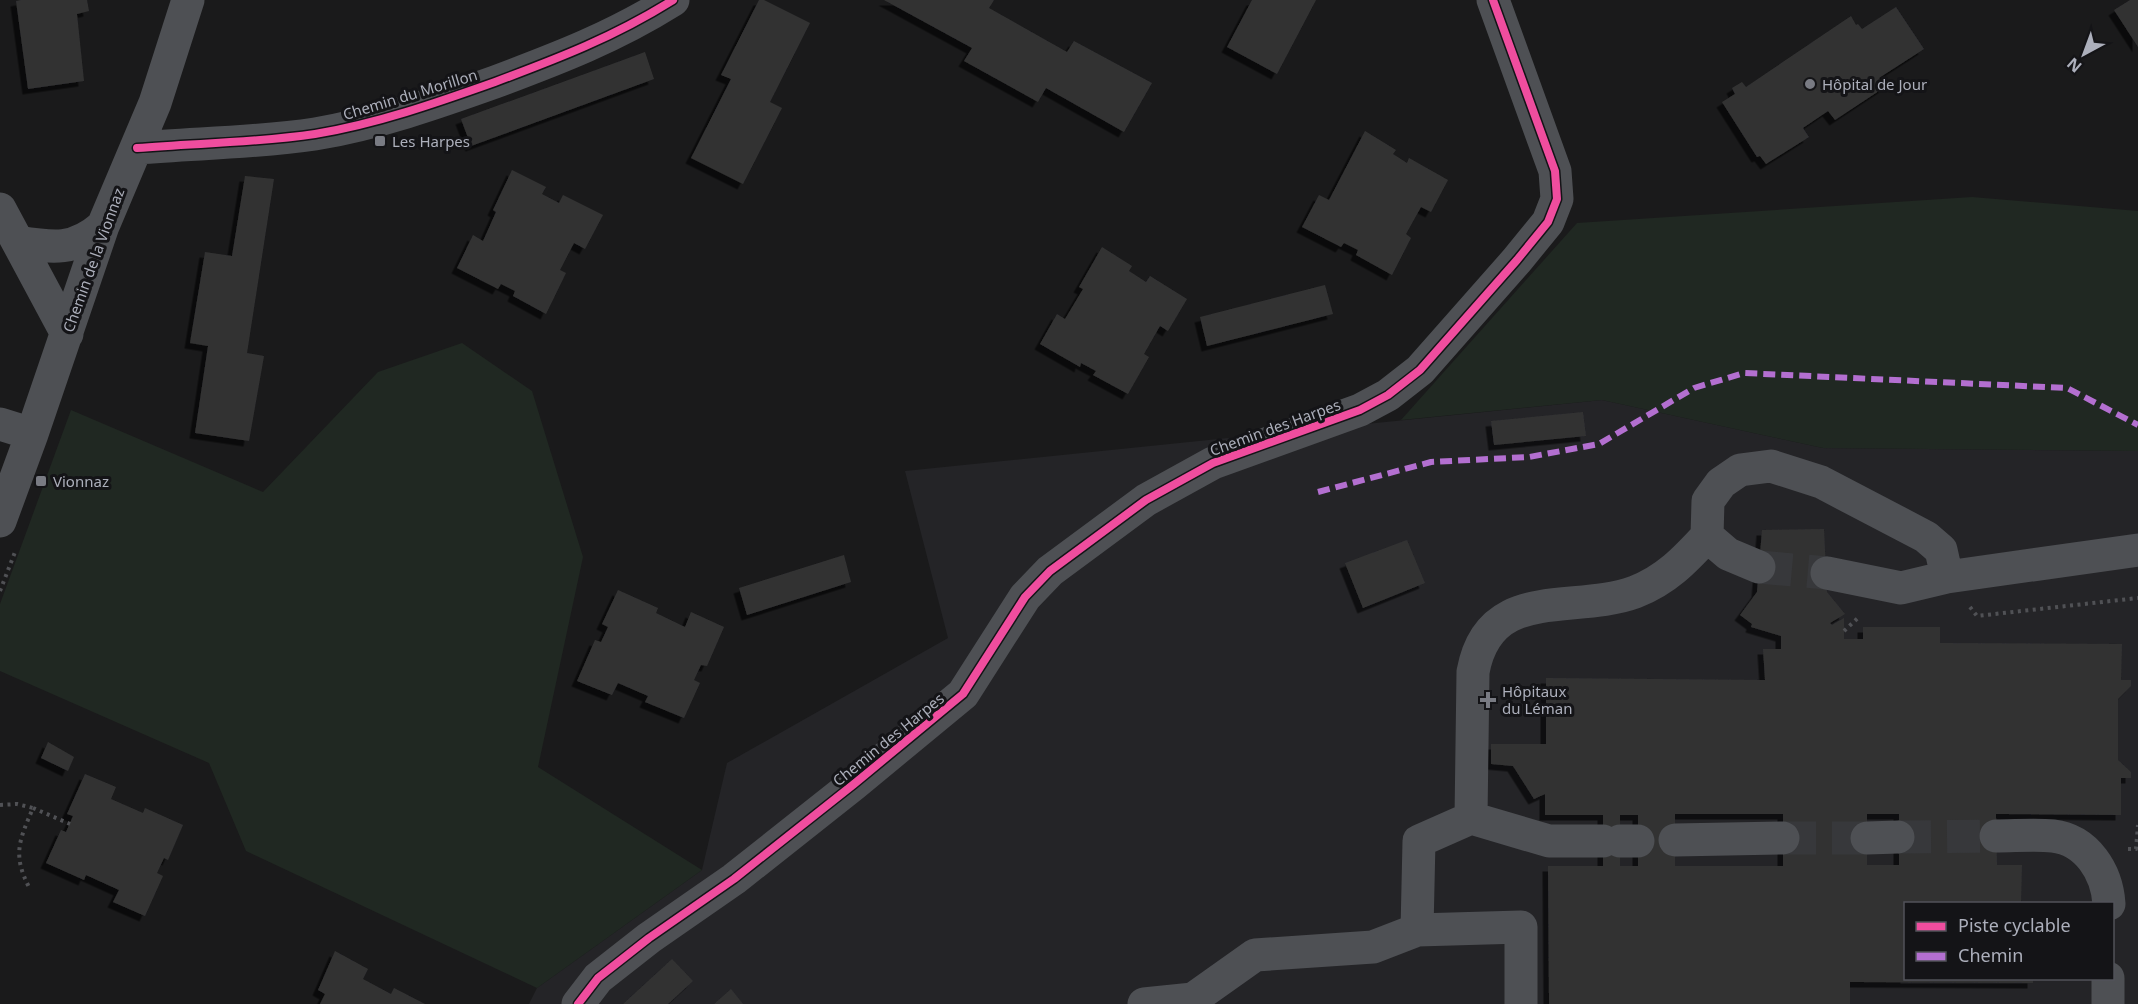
<svg xmlns="http://www.w3.org/2000/svg" width="2138" height="1004" font-family="'Noto Sans',sans-serif">
<style>
.built{fill:#242427;fill-rule:evenodd}
.green{fill:#202822}
.building{fill:#323233;fill-rule:evenodd;filter:url(#shadow)}
.lines{fill:none;stroke-linecap:round;stroke-linejoin:round}
.minor-tunnel{stroke:#37383b;stroke-width:33;stroke-dasharray:33 16;stroke-linecap:butt}
.path{stroke:#505155;stroke-width:4;stroke-dasharray:3 4.5;stroke-linecap:butt}
.minor{stroke:#4e5054;stroke-width:33}
.quiet{stroke:#b36fd0;stroke-width:6;stroke-dasharray:12 6;stroke-linecap:butt}
.cycleway-casing{stroke:#141417;stroke-width:11}
.cycleway{stroke:#ef4d9e;stroke-width:8}
.poi-dot{fill:#797b83;stroke:#141417;stroke-width:2}
.labels{text-anchor:middle;dominant-baseline:central;stroke-width:6;stroke-linejoin:round;paint-order:stroke}
.poi-label{font-size:15px;fill:#acafbb;stroke:#141417;text-anchor:start}
.street-label{font-size:15px;fill:#acafbb;stroke:#141417}
</style>
<defs>
<filter id="shadow"><feDropShadow dx="-5.5" dy="5.5" stdDeviation="0" flood-color="#0009"/></filter>
</defs>
<rect width="100%" height="100%" fill="#1a1a1b"/>
<path class="built" d="M1602,400L1823,448L2138,451V1004H529L537,988L702,870L727,763L948,638L905,471ZM1906,904H2112V978H1906Z"/>
<path class="green" d="M1972,197L2138,211V451L1823,448L1602,400L1401,420L1577,223Z
M462,343L532,391L583,557L538,767L702,870L537,988L246,851L209,763L0,671V604L71,410L263,492L378,372Z"/>
<path class="building" d="M21,0H87L89,11L77,14L84,81L28,89L16,1Z
M759,0H764L810,23L770,102L782,108L743,184L691,158L731,79L721,75Z
M884,0H994L989,8L1067,52L1074,41L1152,83L1124,132L1046,88L1038,102L964,61L972,48Z
M1252,0H1316L1277,74L1227,47Z
M2130,0H2138V47L2114,10Z
M1896,7L1924,49L1879,78L1885,87L1835,120L1828,111L1803,128L1809,137L1766,164L1760,156L1757,157L1722,102L1735,94L1732,88L1742,82L1746,87L1851,16L1856,25L1858,24L1862,29Z
M645,52L654,79L471,146L461,119Z
M1365,131L1396,150L1393,154L1407,163L1409,158L1448,180L1431,212L1421,207L1406,234L1411,238L1392,275L1356,255L1358,250L1344,243L1341,247L1302,227L1319,195L1329,200Z
M512,170L546,187L542,194L559,203L563,195L603,215L585,249L574,243L560,270L566,273L546,314L513,296L515,291L501,284L498,289L457,268L473,235L483,241L496,212L493,210Z
M245,176L274,179L247,353L264,356L249,441L195,433L208,346L190,343L205,252L232,256Z
M1102,247L1132,266L1129,271L1146,282L1150,276L1187,299L1168,331L1160,326L1144,354L1149,357L1128,394L1093,375L1096,371L1081,363L1080,367L1040,344L1057,314L1065,319L1083,289L1079,287Z
M1325,285L1333,314L1207,346L1200,317Z
M1583,412L1586,436L1494,445L1491,421Z
M1824,529L1827,592L1845,614L1830,623L1832,625L1844,618V639H1863V627H1940V643L2122,644L2121,680H2131V686L2118,699V760L2131,772V778H2121V815L1996,814L1997,865H2022L2021,903H1905L1906,978H2033V983L1850,982V1004H1549L1548,866H1603V815H1545V794L1534,799L1513,766L1491,764V744H1546V678L1765,680L1763,649H1781V636L1751,627L1752,624L1740,615L1757,592L1762,530ZM1675,814H1783V866H1675ZM1867,814H1899V865H1867ZM1620,815H1638V866H1620Z
M1407,540L1425,583L1363,608L1345,563Z
M844,555L851,582L747,615L739,588Z
M618,590L658,608L656,613L685,627L691,612L724,627L707,666L701,665L694,680L700,683L684,718L645,702L648,696L618,683L612,695L577,681L595,640L601,642L608,627L602,624Z
M48,742L74,757L68,771L41,758Z
M85,774L116,787L111,799L143,813L145,808L183,825L168,860L164,858L157,873L163,876L145,916L113,902L119,890L86,875L84,880L46,863L61,830L66,832L73,816L67,814Z
M335,951L368,969L363,979L391,994L394,988L425,1004H320L325,994L318,990Z
M672,959L693,981L668,1004H623Z
M731,989L743,1004H714Z"/>
<g class="lines">
<path class="minor-tunnel" d="M1759,567L1827,573
M1898,837L1996,836
M1783,838H1867"/>
<path class="path" d="M0,591L15,552
M1970,607L1977,616L2138,598
M1844,631L1860,616
M0,805L17,804L33,808C19,841 12,855 30,889
M33,808L70,824
M2128,849H2136L2138,825"/>
<path class="minor" d="M137,148C196,143 256,143 315,134C376,124 436,103 495,82C559,58 614,37 673,0
M0,209L67,334
M18,242C54,248 74,251 103,226
M0,424L32,434
M0,521L32,434L103,226L155,103L188,0
M1759,567L1728,554L1707,536L1708,501L1721,483L1740,470L1771,466L1821,482L1926,537L1941,550L1947,577L1901,588L1827,573
M1947,577L2138,550
M1471,818L1473,672C1489,583 1573,615 1635,592C1666,580 1685,560 1707,536
M1996,836C2015,836 2035,834 2053,836C2087,840 2107,872 2109,904
M1867,838L1898,837
M1675,840L1783,838
M1620,841H1638
M1417,930L1521,927V1004
M578,1004L598,978L649,938L734,879L854,784L963,694L1025,597L1050,571L1146,500L1213,463L1360,410L1388,395L1420,370L1517,260L1548,222L1557,199L1555,171L1493,0
M1144,1004L1193,999L1255,955L1373,947L1417,930L1419,841L1471,818L1549,841H1603
M2108,1004V978"/>
<path class="quiet" d="M1318,492L1431,462L1529,457L1599,444L1694,388L1744,373L2067,388L2138,425"/>
<defs>
<path id="cycleway" d="M137,148C196,143 256,143 315,134C376,124 436,103 495,82C559,58 614,37 673,0
M578,1004L598,978L649,938L734,879L854,784L963,694L1025,597L1050,571L1146,500L1213,463L1360,410L1388,395L1420,370L1517,260L1548,222L1557,199L1555,171L1493,0"/>
</defs>
<use href="#cycleway" class="cycleway-casing"/>
<use href="#cycleway" class="cycleway"/>
</g>
<g class="poi-dot">
<circle cx="1810" cy="84" r="6"/>
<rect x="374" y="135" width="12" height="12" rx="3"/>
<rect x="35" y="475" width="12" height="12" rx="3"/>
<path d="M1485 691h6v6h6v6h-6v6h-6v-6h-6v-6h6z"/>
</g>
<g class="labels">
<g class="poi-label">
<text x="1822" y="84">Hôpital de Jour</text>
<text x="392" y="141">Les Harpes</text>
<text x="53" y="481">Vionnaz</text>
<text x="1502" y="691">Hôpitaux<tspan x="1502" dy="17">du Léman</tspan></text>
</g>
<g class="street-label">
<text transform="translate(410 94) rotate(-17)">Chemin du Morillon</text>
<text transform="translate(93 260) rotate(-70)">Chemin de la Vionnaz</text>
<text transform="translate(1275 427) rotate(-20)">Chemin des Harpes</text>
<text transform="translate(888 739) rotate(-39)">Chemin des Harpes</text>
</g>
</g>
<rect x="1904" y="902" width="210" height="78" fill="#141417" stroke="#515259" stroke-width="1.5"/>
<rect x="1916" y="922" width="30" height="9" fill="#ef4d9e" stroke="#515259" stroke-width="1.5"/>
<text x="1958" y="932" font-size="18" fill="#acafbb">Piste cyclable</text>
<rect x="1916" y="952" width="30" height="9" fill="#b36fd0" stroke="#515259" stroke-width="1.5"/>
<text x="1958" y="962" font-size="18" fill="#acafbb">Chemin</text>
<g transform="translate(2084 54) rotate(221)" stroke="#141417" stroke-width="4.5" paint-order="stroke">
<path d="M0-4.5L10 22L0 15L-10 22Z" fill="#acafbb"/>
<text y="-9" font-size="16" font-weight="bold" text-anchor="middle" fill="#acafbb">N</text>
</g>
</svg>
